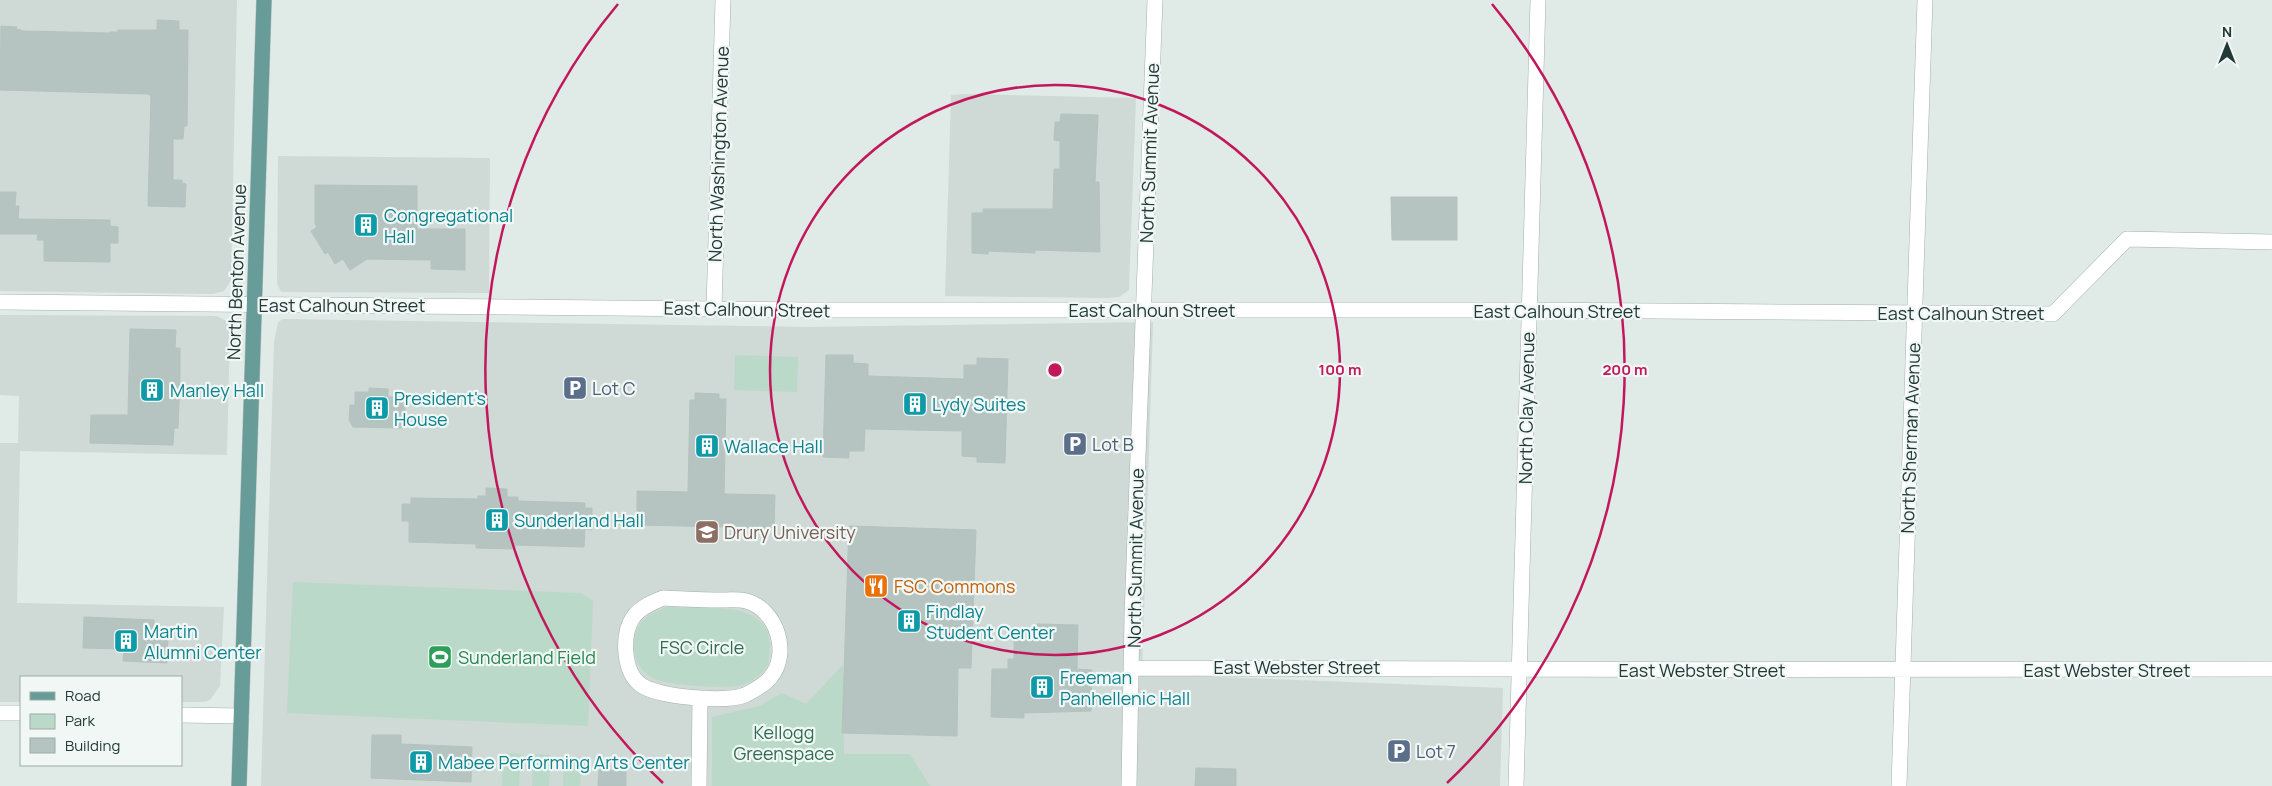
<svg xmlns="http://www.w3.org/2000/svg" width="2272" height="786" font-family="Manrope,sans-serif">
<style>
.built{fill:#cfd9d6}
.green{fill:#bbd9c8}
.building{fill:#b6c4c1;stroke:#b3c3bf}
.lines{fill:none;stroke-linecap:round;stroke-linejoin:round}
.minor-casing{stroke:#a3b1af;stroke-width:16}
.major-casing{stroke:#bdc4c3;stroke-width:16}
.minor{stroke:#fff;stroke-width:15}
.major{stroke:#689c98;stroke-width:15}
.ring{fill:none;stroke:#c2185b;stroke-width:2.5}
.labels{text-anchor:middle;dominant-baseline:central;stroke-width:4.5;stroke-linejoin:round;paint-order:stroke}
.street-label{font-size:18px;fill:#223937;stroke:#f0f7f5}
.culture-label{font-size:18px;fill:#0d838f;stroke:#f0f7f5;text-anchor:start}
.service-label{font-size:18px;fill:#4e5e75;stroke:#f0f7f5;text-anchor:start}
.education-label{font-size:18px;fill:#785e54;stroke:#f0f7f5;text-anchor:start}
.food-label{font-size:18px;fill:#c56008;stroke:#f0f7f5;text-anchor:start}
.park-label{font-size:18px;fill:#306c52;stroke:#f0f7f5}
.leisure-label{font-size:18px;fill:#27864d;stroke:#f0f7f5;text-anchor:start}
.centre{fill:#c2185b;stroke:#f0f7f5;stroke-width:2.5}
.ring-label{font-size:15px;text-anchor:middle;font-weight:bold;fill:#c2185b;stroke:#f0f7f5;stroke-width:4.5;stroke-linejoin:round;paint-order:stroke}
</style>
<rect width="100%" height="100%" fill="#e0eae7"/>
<path class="built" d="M0,0H237L231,280L224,291L213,294L0,291Z
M964,94L1136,98L1129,290L1119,297L1108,298L945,296L951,95Z
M278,156L490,158L489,293L281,292L277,283Z
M0,315L217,316L228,322L230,329L227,455L20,451L17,603L224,607L220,686L210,700L203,702H181V677H21V702H0V443H18L19,396L0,395Z
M283,319L809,327L1153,322L1142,674L1503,688L1500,786H261L274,342L278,322Z"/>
<path class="green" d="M735,355L798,357L797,392L734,390Z
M293,582L581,593L593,601L588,726L287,713Z
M667,607C713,609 785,597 767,667C760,675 753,682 742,685C727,689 664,686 651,677C631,665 627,633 646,618C652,612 660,610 667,607Z
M843,665L844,754H910L930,786H712V717L759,706L782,693L806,704Z
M503,753L521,754L519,786H502Z
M534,754L551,755L549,786H532Z
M564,756L582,757L580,786H563Z"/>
<path class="building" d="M157,20L179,21V30H188L187,126H184L183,139H173V180H182V183L186,184L185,207L148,206L151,96L148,94L0,90L1,26L17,27L16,29L24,31L110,33V32H118V30H157Z
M1061,114L1098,115L1095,182H1099L1100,252L1035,250V253L988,251V254L972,253V213H983V209H1053L1054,169H1060V141L1054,140L1055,122H1060Z
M315,185L417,186V229H465V270L431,269V260L367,259L350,270L343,259L335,264L328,252L325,254L311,231L317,227L315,224Z
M0,192H16L15,206H19L18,219L110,220V226L118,227V243H110V262L44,261V240H37L38,234H0Z
M1391,197H1457V240H1392Z
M130,329L176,330L175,348H180V378L178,428H174L173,445L90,443L91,415H128Z
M826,355H853V363L868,364V376L964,379V365H977V358L1008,359L1005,463L977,462V457L962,456V431L865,429L864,451H849V458L823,457Z
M369,388L388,389V397H405V428L353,427L349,420L350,405H355V392H369Z
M695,393L719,394V399H726L724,494L775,495L774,528L637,525V491L688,492L690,400H695Z
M486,488L507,489V497H518V501L585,503V508H592V530L585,529L584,547L515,545V549L476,548V544L409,542V521H402V504H411V498L478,499V496H486Z
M849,526L976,530L971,668H958L957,736L842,733Z
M84,617L154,620L153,634H168L167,663L123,661L124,649L83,648Z
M1037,624L1078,625L1077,669L1092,670L1091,711L1024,713V718L991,717L992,669H1008V659H1014V640L1036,641Z
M372,735H401V744L472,747L471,782L371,778Z
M1196,768L1236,769V786H1195Z
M599,770L626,771V786H598Z"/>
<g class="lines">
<defs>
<path id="minor" d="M0,302L808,310H1528L2053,314L2127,239L2272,242
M714,308L723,0
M663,598C682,599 701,600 720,600C728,600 738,599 746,601C777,609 791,654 770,678C763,686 753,691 745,695C726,703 658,697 641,685C623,672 621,634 634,616C641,607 653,602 663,598Z
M1133,668C1513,668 1892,672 2272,669
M0,713H21
M181,715L241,716
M699,786L700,698
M1129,786L1132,617L1155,0
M1516,786L1538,0
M1899,786L1925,0"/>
<path id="major" d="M239,786L264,0"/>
</defs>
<use href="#minor" class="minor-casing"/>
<use href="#major" class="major-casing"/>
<use href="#minor" class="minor"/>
<use href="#major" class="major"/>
</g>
<g class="ring">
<circle cx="1055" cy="370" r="285"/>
<path d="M663 783A570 570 0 0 1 618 4M1492 4A570 570 0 0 1 1447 783"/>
</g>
<defs>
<symbol id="building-square" viewBox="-11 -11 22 22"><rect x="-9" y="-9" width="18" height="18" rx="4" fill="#0f9aa8" stroke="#f0f7f5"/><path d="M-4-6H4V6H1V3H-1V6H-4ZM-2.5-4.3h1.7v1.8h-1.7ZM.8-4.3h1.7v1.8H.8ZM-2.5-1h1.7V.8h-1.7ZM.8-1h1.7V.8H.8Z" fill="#fff"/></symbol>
<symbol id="parking-square" viewBox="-11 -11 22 22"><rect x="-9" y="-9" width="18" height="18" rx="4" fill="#5c6f8a" stroke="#f0f7f5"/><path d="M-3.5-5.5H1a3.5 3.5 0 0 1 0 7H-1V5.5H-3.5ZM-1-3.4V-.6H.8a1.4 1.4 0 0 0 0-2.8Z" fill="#fff"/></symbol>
<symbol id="university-square" viewBox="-11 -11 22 22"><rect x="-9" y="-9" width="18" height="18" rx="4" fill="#8d6e63" stroke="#f0f7f5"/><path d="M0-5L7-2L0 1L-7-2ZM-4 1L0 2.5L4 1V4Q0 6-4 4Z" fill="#fff"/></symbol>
<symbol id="restaurant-square" viewBox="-11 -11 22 22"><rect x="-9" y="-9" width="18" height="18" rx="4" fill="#e8710a" stroke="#f0f7f5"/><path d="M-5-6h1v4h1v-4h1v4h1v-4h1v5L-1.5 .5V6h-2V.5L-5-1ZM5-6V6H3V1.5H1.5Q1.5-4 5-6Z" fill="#fff"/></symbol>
<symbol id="stadium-square" viewBox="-11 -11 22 22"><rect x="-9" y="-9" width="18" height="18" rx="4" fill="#2e9e5b" stroke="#f0f7f5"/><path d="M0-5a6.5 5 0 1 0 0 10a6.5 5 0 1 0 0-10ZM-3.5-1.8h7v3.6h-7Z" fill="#fff"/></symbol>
</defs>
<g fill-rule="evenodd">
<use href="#building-square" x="352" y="211" width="28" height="28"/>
<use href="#parking-square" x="561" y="374" width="28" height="28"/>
<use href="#building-square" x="138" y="376" width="28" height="28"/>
<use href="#building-square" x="901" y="390" width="28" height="28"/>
<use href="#building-square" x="363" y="394" width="28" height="28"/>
<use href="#parking-square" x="1061" y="430" width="28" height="28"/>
<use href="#building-square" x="693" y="432" width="28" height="28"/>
<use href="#building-square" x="483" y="506" width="28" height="28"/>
<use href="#university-square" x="693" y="518" width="28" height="28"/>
<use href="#restaurant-square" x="862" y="572" width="28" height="28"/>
<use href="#building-square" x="895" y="607" width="28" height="28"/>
<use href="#building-square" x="112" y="627" width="28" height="28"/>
<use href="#stadium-square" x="426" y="643" width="28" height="28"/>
<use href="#building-square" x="1028" y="673" width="28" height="28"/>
<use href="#parking-square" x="1385" y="737" width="28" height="28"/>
<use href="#building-square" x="407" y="748" width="28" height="28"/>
</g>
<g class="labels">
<g class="street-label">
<text transform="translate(1149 153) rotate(-88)">North Summit Avenue</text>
<text transform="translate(718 154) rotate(-88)">North Washington Avenue</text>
<text transform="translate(236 272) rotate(-88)">North Benton Avenue</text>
<text x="342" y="305">East Calhoun Street</text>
<text transform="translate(747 309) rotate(1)">East Calhoun Street</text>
<text x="1152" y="310">East Calhoun Street</text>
<text x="1557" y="311">East Calhoun Street</text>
<text x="1961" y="313">East Calhoun Street</text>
<text transform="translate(1526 408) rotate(-89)">North Clay Avenue</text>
<text transform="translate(1910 438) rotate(-88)">North Sherman Avenue</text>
<text transform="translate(1135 558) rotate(-89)">North Summit Avenue</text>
<text x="1297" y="667">East Webster Street</text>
<text x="1702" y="670">East Webster Street</text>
<text x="2107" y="670">East Webster Street</text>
</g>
<g class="culture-label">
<text x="384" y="215">Congregational<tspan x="384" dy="21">Hall</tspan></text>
<text x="170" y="390">Manley Hall</text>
<text x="394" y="398">President's<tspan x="394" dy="21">House</tspan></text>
<text x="932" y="404">Lydy Suites</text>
<text x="724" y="446">Wallace Hall</text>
<text x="514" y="520">Sunderland Hall</text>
<text x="926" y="611">Findlay<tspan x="926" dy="21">Student Center</tspan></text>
<text x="144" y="631">Martin<tspan x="144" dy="21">Alumni Center</tspan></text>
<text x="1060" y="677">Freeman<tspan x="1060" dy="21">Panhellenic Hall</tspan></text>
<text x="438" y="762">Mabee Performing Arts Center</text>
</g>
<g class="service-label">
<text x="592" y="388">Lot C</text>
<text x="1092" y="444">Lot B</text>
<text x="1416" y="751">Lot 7</text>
</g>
<g class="education-label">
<text x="724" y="532">Drury University</text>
</g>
<g class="food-label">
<text x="894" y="586">FSC Commons</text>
</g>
<g class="park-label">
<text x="702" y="647">FSC Circle</text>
<text x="784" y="732">Kellogg<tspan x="784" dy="21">Greenspace</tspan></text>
</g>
<g class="leisure-label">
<text x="458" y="657">Sunderland Field</text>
</g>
</g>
<circle cx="1055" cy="370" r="8" class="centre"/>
<g class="ring-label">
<text x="1340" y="375">100 m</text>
<text x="1625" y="375">200 m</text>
</g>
<rect x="20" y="676" width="162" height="90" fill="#f0f7f5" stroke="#9eaba9"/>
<rect x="30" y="692" width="25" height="8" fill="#689c98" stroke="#9eaba9"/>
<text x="65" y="701" font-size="15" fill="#223937">Road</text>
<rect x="30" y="714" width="25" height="15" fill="#bbd9c8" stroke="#9eaba9"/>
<text x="65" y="726" font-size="15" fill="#223937">Park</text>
<rect x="30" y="738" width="25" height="15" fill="#b6c4c1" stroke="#9eaba9"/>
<text x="65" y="751" font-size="15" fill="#223937">Building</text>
<g transform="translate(2227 45)" stroke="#f0f7f5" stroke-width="4" paint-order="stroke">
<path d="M0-4L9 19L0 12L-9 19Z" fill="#223937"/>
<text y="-8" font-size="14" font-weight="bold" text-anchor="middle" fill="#223937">N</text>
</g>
</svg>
